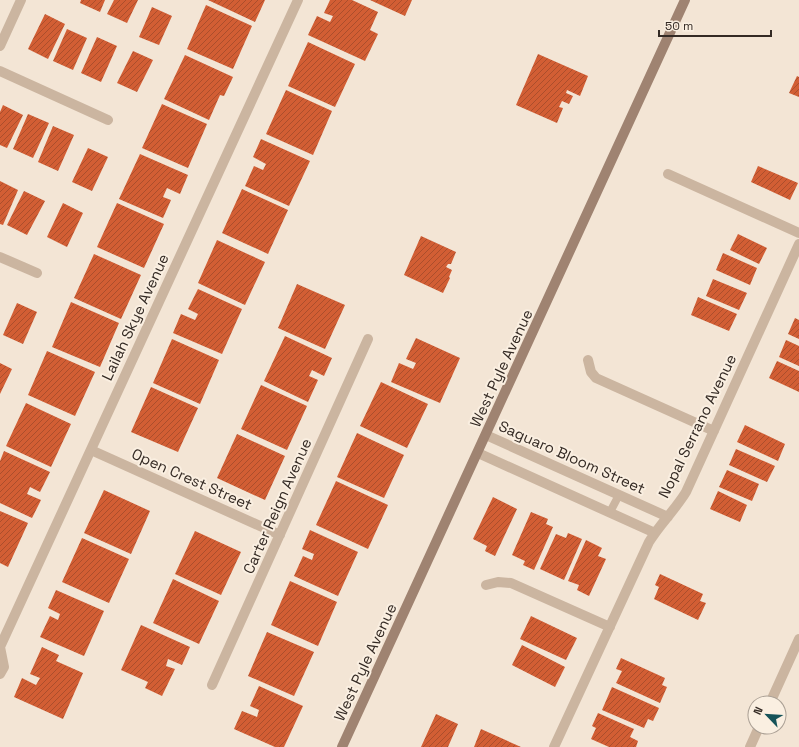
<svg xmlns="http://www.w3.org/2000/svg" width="799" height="747" font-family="'Space Grotesk',sans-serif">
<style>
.building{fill:url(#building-hatch)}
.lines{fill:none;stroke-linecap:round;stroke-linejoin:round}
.lane{stroke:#cbb5a0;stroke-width:8}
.street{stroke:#cbb5a0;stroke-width:10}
.secondary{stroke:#9f8371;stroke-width:10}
.labels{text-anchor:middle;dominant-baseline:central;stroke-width:4;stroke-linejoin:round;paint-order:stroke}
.street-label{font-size:15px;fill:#342a24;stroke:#faefe1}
</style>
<defs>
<pattern id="building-hatch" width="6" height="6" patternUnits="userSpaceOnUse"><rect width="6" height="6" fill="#d25e34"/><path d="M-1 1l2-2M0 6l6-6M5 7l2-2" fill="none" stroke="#ab4e2c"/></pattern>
</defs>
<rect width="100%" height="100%" fill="#f3e5d5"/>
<path class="building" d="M81,0H105L100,12L80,3Z
M114,0H138L127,23L107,14Z
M208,0H265L255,22Z
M330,0H352L378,12L370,30L378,34L365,61L308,35L317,16L330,22L333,16L324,13Z
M370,0H412L405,16Z
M206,5L252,26L233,69L187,49Z
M152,7L172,16L159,45L139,37Z
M45,14L65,24L48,59L28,49Z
M67,29L87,38L73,70L53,61Z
M97,37L117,46L101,82L81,73Z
M308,42L355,64L335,107L288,86Z
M133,51L153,60L137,92L117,83Z
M538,54L588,76L580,96L567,90L566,93L573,96L569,104L562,101L559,107L563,108L557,123L516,105Z
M185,55L233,77L224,96L220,95L209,120L164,99Z
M797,76L799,77V97L789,93Z
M286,90L332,111L313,155L266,134Z
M162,104L207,124L188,168L142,148Z
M3,105L23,115L7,148L0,145V112Z
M28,114L49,123L33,158L13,149Z
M53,126L74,135L58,171L38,162Z
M261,139L310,161L289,206L245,186L254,166L263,170L266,164L253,157Z
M88,148L108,157L92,191L72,182Z
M140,154L188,175L180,194L167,188L163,197L171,200L163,218L119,199Z
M758,166L798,183L790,200L751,182Z
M0,181L18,190L3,225L0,224Z
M242,189L288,210L268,254L222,233Z
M24,191L45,201L27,235L7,225Z
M63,203L83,213L67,247L47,237Z
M117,203L164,224L144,268L97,247Z
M738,234L767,248L759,264L730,250Z
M421,236L456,252L451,264H448L446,267L452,270L449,277L450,278L443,293L404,275Z
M217,240L265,262L245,305L198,283Z
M723,253L757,268L750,285L716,270Z
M94,254L141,275L121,319L74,298Z
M713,279L747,293L739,310L706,296Z
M297,284L345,305L325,349L278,328Z
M198,289L242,309L222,354L173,333L181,314L195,320L198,314L188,309Z
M698,297L737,314L729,331L691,315Z
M71,302L119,323L100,367L52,347Z
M17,303L37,312L23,344L3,335Z
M795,318L799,320V339L788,334Z
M285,336L332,358L324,376L312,370L309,376L318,380L308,402L264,381Z
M416,338L460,358L440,403L391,382L399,363L413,369L416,363L406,359Z
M172,339L219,360L200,404L153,383Z
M786,340L799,346V366L779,357Z
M47,351L95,372L75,416L28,395Z
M777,361L799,371V392L769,378Z
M0,363L12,369L0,394Z
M381,382L428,404L407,448L360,426Z
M261,385L307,406L287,450L241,429Z
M151,387L198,408L178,452L131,432Z
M26,403L71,424L51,467L6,446Z
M745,425L785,444L778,461L737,442Z
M357,433L404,455L384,498L337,477Z
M237,434L285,456L265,500L217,478Z
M736,449L775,466L767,482L729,465Z
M4,451L50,472L40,492L30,487L27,494L41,500L32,518L0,503V461Z
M727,470L759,484L752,501L719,487Z
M336,481L388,505L368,549L316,525Z
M104,490L150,511L131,554L84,533Z
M718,491L747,505L740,522L710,509Z
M493,497L517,509L495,556L485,551L487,546L473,539Z
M0,511L28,523L8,567L0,563Z
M531,512L548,519L546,524L553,527L534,570L523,565L525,561L512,555Z
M310,530L358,552L338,596L294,576L303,556L312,560L314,554L302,549Z
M195,531L241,552L221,595L175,574Z
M568,533L582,539L564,580L540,569L556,534L566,538Z
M82,538L129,559L109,603L62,582Z
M586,540L602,548L598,556L606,559L589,596L577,590L579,585L568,581Z
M660,574L703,594L700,601L706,603L698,620L654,599L659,587L655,585Z
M173,579L219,601L199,644L153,623Z
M290,581L337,602L318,646L271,625Z
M56,590L104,611L84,656L40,637L50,616L58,620L60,614L48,608Z
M531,616L577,638L566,660L520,639Z
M141,625L190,647L182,665L168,659L166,666L175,669L162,696L145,688L148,682L121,670Z
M267,632L314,652L294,696L248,676Z
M522,645L565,667L555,687L512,665Z
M42,647L59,655L56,661L83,673L63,719L14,697L22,678L36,685L40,678L30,674Z
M621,658L665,678L662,685L667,687L660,703L616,683L622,671L616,669Z
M259,686L303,706L284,747H275L234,729L242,711L257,717L259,710L250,706Z
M612,687L659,708L653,721L648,719L644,728L602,710Z
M598,713L634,729L630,737L638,741L636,747H609L591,739L596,728L592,726Z
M436,714L458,724L448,747H421Z
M481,729L521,747H474Z"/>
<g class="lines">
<path class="lane" d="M610,512L619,495"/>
<path class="street" d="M0,46L21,0
M0,71L108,120
M668,174L799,233
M0,257L37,273
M588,360L591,372L596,378L714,431
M486,435L668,517
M91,450L280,535
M478,453L655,533
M486,585L498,582L511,583L610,627
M0,647L298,0
M0,674L4,667L0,647
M212,685L368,339
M770,703L799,639
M554,747L649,542C660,524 675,510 686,492L799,244
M750,747L759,727"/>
<path class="secondary" d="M342,747L685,0"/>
</g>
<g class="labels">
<g class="street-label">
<text transform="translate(135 317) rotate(-65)">Lailah Skye Avenue</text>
<text transform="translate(501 368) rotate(-65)">West Pyle Avenue</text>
<text transform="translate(697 426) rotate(-64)">Nopal Serrano Avenue</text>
<text transform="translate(572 457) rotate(24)">Saguaro Bloom Street</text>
<text transform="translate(192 479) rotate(24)">Open Crest Street</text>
<text transform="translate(277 506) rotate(-66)">Carter Reign Avenue</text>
<text transform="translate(365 662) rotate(-65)">West Pyle Avenue</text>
</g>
</g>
<g transform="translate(767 715) rotate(295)"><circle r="19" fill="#faefe1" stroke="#aba095"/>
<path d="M0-3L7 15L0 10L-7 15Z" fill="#165359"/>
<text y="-6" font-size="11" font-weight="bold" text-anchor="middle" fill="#342a24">N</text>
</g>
<path d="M659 30v6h112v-6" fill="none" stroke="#342a24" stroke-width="2"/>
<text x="665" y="30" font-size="12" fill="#342a24" stroke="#faefe1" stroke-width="3" paint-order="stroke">50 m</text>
</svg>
